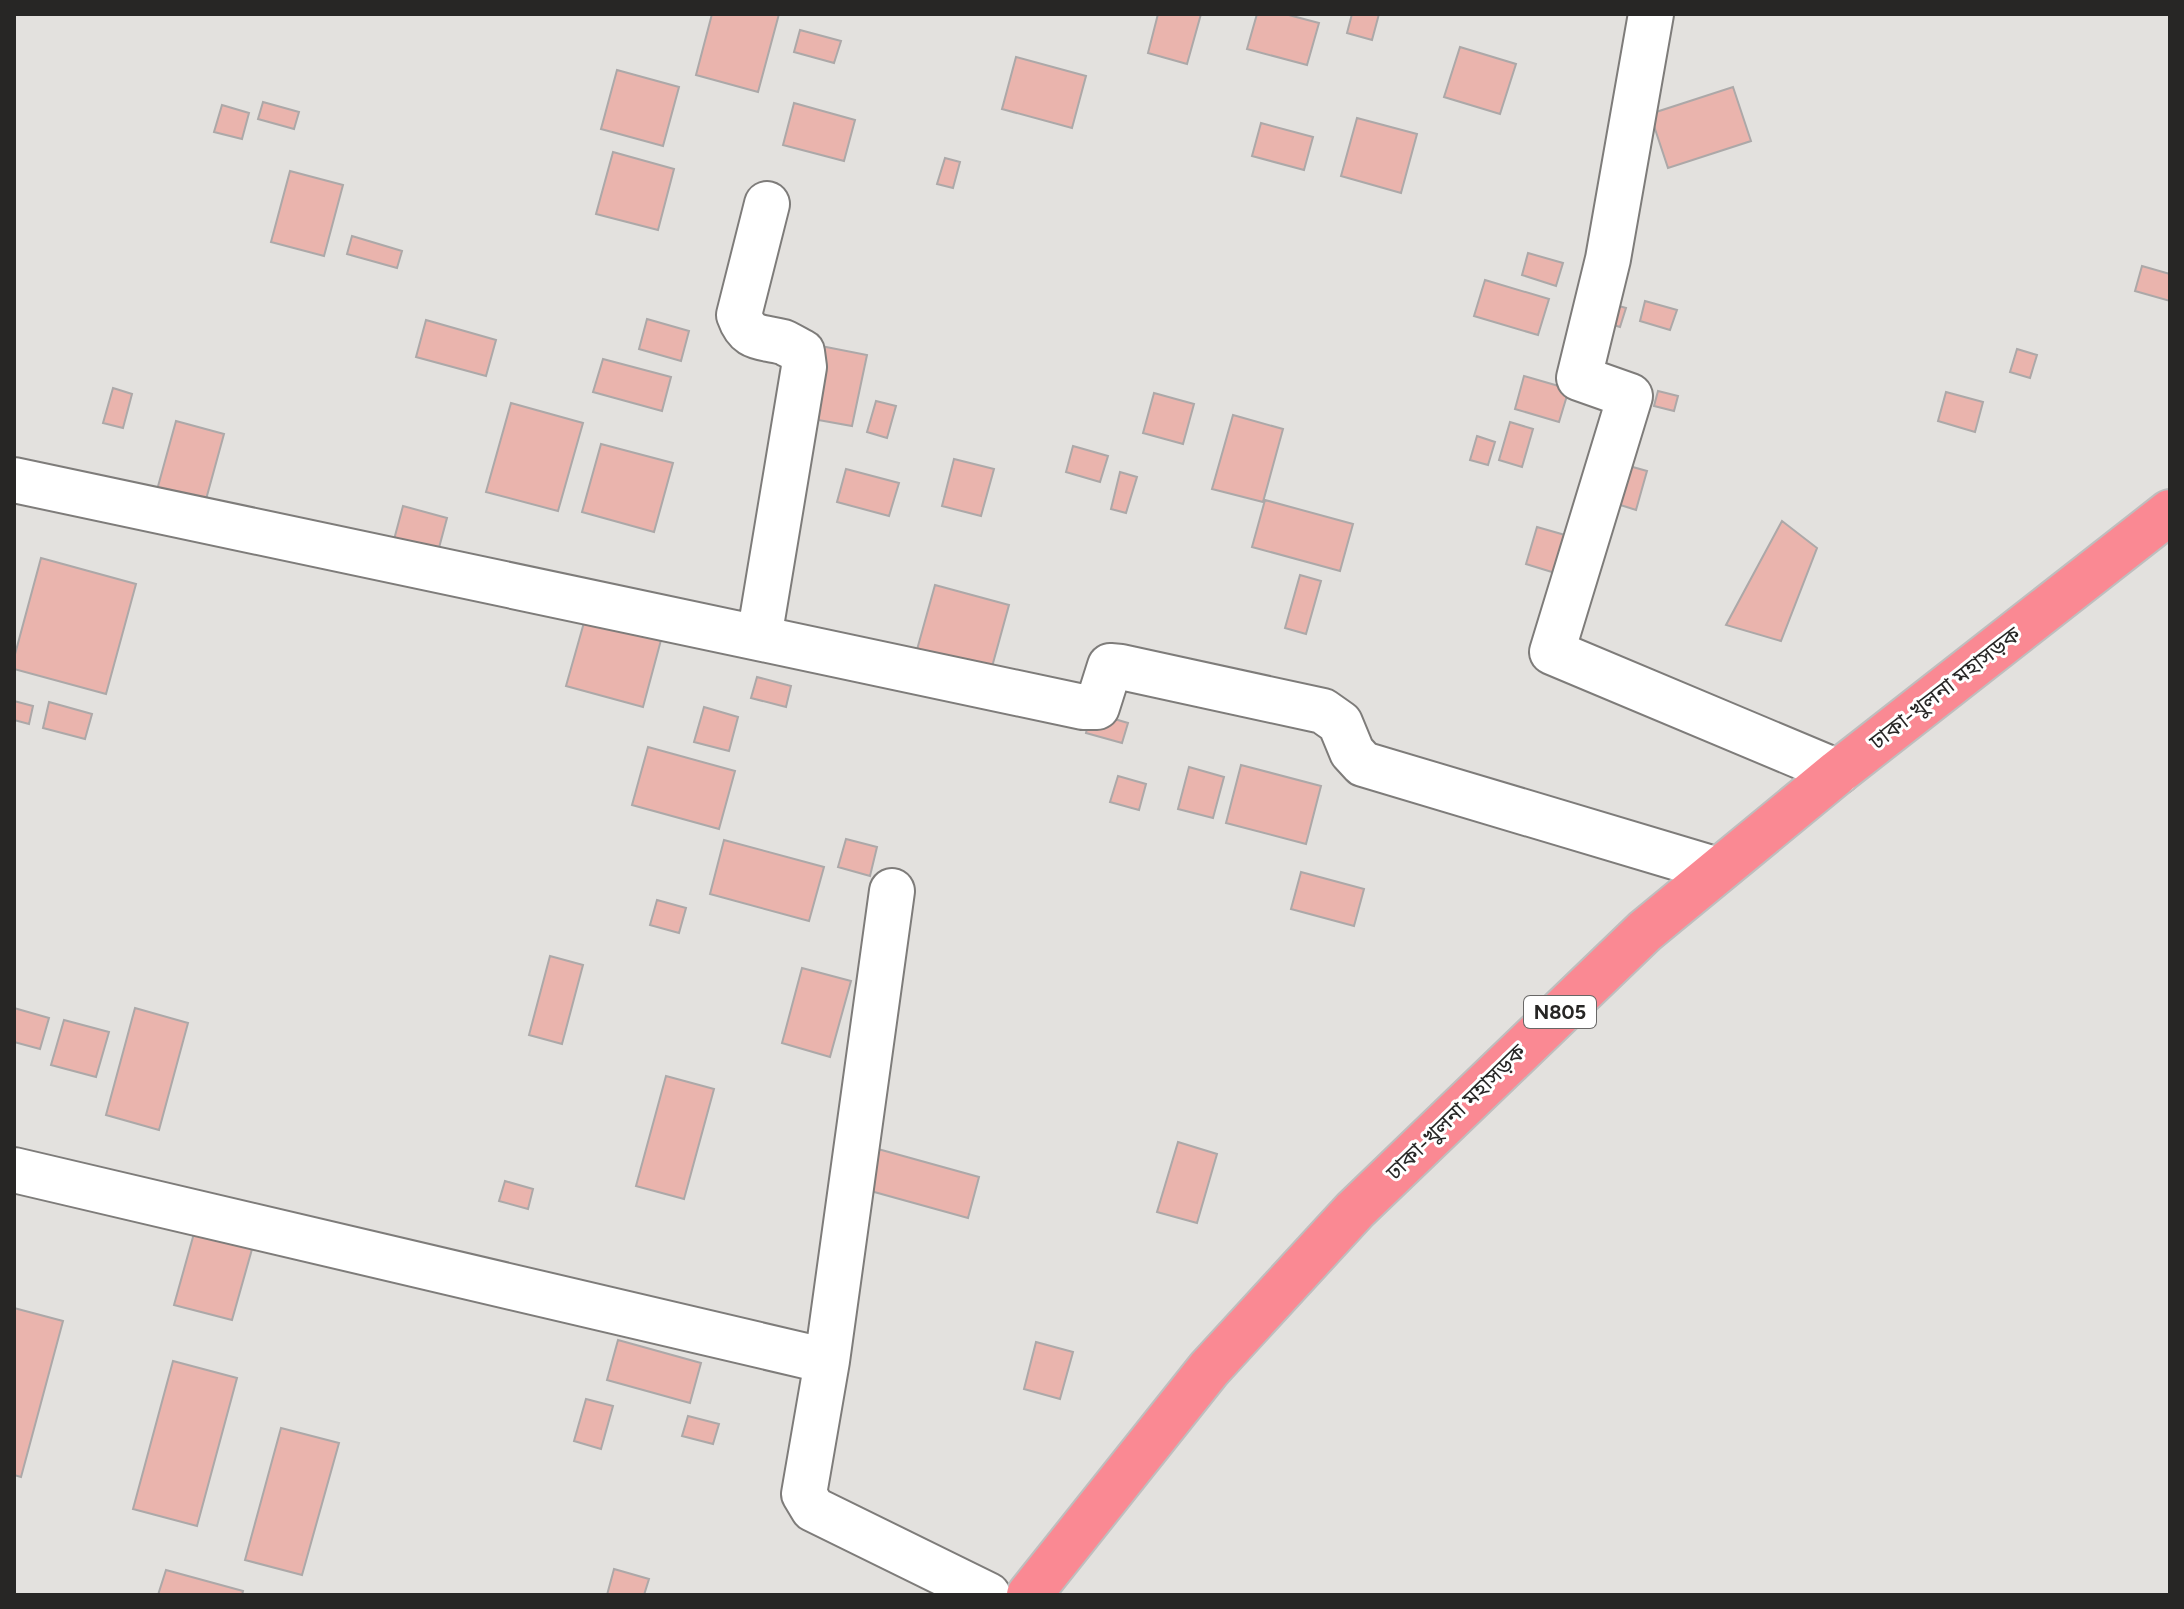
<svg xmlns="http://www.w3.org/2000/svg" width="2184" height="1609" font-family="Figtree,'Noto Sans Bengali',sans-serif">
<style>
.building{fill:#eab4ad;stroke:#aca8a8;stroke-width:2}
.lines{fill:none;stroke-linecap:round;stroke-linejoin:round}
.minor-casing{stroke:#7e7c7a;stroke-width:48}
.highway-casing{stroke:#bebebe;stroke-width:48}
.minor{stroke:#fff;stroke-width:44}
.highway{stroke:#fa8993;stroke-width:44}
.labels{text-anchor:middle;dominant-baseline:central;stroke-width:6;stroke-linejoin:round;paint-order:stroke}
.shield{fill:#fff;stroke:#686766;stroke-width:2}
.shield-label{font-size:20px;font-weight:bold;fill:#272625}
.street-label{font-size:22px;fill:#272625;stroke:#fff}
</style>
<rect width="100%" height="100%" fill="#e3e1de"/>
<path class="building" d="M712,14H779L758,92L696,75Z
M1158,14H1201L1187,64L1148,53Z
M1257,14H1285L1319,23L1307,65L1247,49Z
M1352,14H1379L1372,40L1347,33Z
M800,30L841,41L834,63L794,52Z
M1460,47L1516,64L1500,114L1444,97Z
M1016,57L1086,76L1072,128L1002,109Z
M617,70L679,87L663,146L601,129Z
M1733,87L1751,141L1668,168L1650,114Z
M263,102L299,112L294,129L258,119Z
M794,103L855,120L844,161L783,145Z
M222,105L249,113L242,139L214,132Z
M1357,118L1417,134L1401,193L1341,176Z
M1261,123L1313,137L1304,170L1252,156Z
M613,152L674,169L658,230L596,214Z
M945,158L960,162L953,188L937,184Z
M290,171L343,185L324,256L271,242Z
M352,236L402,251L397,268L347,254Z
M1528,253L1563,263L1556,286L1522,275Z
M2142,266L2170,274V301L2135,291Z
M1485,280L1549,299L1538,335L1474,316Z
M1645,301L1677,310L1670,330L1640,321Z
M1608,303L1626,308L1620,327L1603,322Z
M647,319L689,331L681,361L639,349Z
M426,320L496,340L486,376L416,357Z
M821,346L867,355L852,426L807,418Z
M2017,349L2037,355L2030,378L2010,372Z
M603,359L671,377L662,411L593,392Z
M1524,376L1569,389L1559,422L1515,409Z
M113,388L132,394L123,428L103,423Z
M1658,391L1678,396L1674,411L1654,406Z
M1946,392L1983,402L1975,432L1938,421Z
M1154,393L1194,404L1183,444L1143,433Z
M876,401L896,406L887,438L867,432Z
M511,403L583,423L558,511L486,492Z
M1233,415L1283,429L1263,502L1212,489Z
M176,421L224,434L205,503L157,490Z
M1510,422L1533,429L1522,467L1499,460Z
M1477,436L1495,442L1488,465L1470,460Z
M601,444L673,463L654,532L582,512Z
M1073,446L1108,456L1100,482L1066,472Z
M954,459L994,469L981,516L942,506Z
M1622,464L1647,471L1636,510L1611,502Z
M846,469L899,483L889,516L837,502Z
M1120,472L1137,477L1126,513L1111,509Z
M1265,500L1353,524L1340,571L1252,547Z
M403,506L447,518L436,559L392,547Z
M1782,521L1817,548L1781,641L1726,625Z
M1537,527L1579,539L1568,577L1526,564Z
M41,558L136,584L106,694L14,669V658Z
M1300,575L1321,581L1306,634L1285,628Z
M935,585L1009,605L987,685L913,664Z
M585,619L661,640L643,707L566,686Z
M757,677L791,686L786,707L751,698Z
M14,701L33,706L29,724L14,720Z
M49,702L92,714L85,739L43,728Z
M704,707L738,717L729,751L694,742Z
M1091,712L1128,723L1122,743L1086,733Z
M648,747L735,771L719,829L632,805Z
M1241,765L1321,786L1306,844L1226,823Z
M1189,767L1224,777L1213,818L1178,809Z
M1118,776L1146,784L1139,810L1110,802Z
M846,839L877,847L870,876L838,867Z
M724,840L824,867L809,921L710,894Z
M1301,872L1364,889L1354,926L1291,909Z
M657,900L686,908L679,933L650,925Z
M550,956L583,965L562,1044L529,1035Z
M802,968L851,981L830,1057L782,1043Z
M14,1008L49,1018L40,1049L14,1042Z
M135,1008L188,1023L159,1130L106,1115Z
M64,1020L109,1032L96,1077L51,1065Z
M666,1076L714,1089L684,1199L636,1186Z
M1178,1142L1217,1154L1197,1223L1157,1212Z
M878,1149L979,1177L968,1218L867,1190Z
M505,1181L533,1189L528,1209L499,1201Z
M198,1219L256,1235L232,1320L174,1305Z
M14,1308L63,1321L21,1477L14,1475Z
M618,1340L701,1363L690,1403L607,1380Z
M1036,1342L1073,1352L1060,1399L1024,1389Z
M173,1361L237,1378L197,1526L133,1509Z
M586,1399L613,1406L601,1449L574,1441Z
M688,1416L719,1424L713,1444L682,1436Z
M281,1428L339,1443L302,1575L245,1560Z
M614,1569L649,1579L644,1595H607Z
M166,1570L243,1591L242,1595H158Z"/>
<g class="lines">
<defs>
<path id="minor" d="M1651,14L1608,259L1579,378L1630,396L1552,652L1838,772
M14,480L1083,707H1097L1110,666L1121,667L1323,711L1340,723L1352,752L1363,764L1718,870
M759,638L804,367L802,352C796,349 790,345 783,342C761,336 748,341 739,315L767,204
M892,891L827,1361L804,1494L813,1509L988,1595
M14,1170L827,1361"/>
<path id="highway" d="M1029,1595L1209,1369L1355,1210L1645,931L1838,772L2170,512"/>
</defs>
<use href="#minor" class="minor-casing"/>
<use href="#highway" class="highway-casing"/>
<use href="#minor" class="minor"/>
<use href="#highway" class="highway"/>
</g>
<g class="labels">
<rect class="shield" x="1524" y="996" width="72" height="32" rx="6"/>
<g class="shield-label">
<text x="1560" y="1012">N805</text>
</g>
<g class="street-label">
<text transform="translate(1945 688) rotate(-38)">ঢাকা-খুলনা মহাসড়ক</text>
<text transform="translate(1456 1112) rotate(-44)">ঢাকা-খুলনা মহাসড়ক</text>
</g>
</g>
<rect width="2184" height="1609" fill="none" stroke="#272625" stroke-width="32"/>
</svg>
